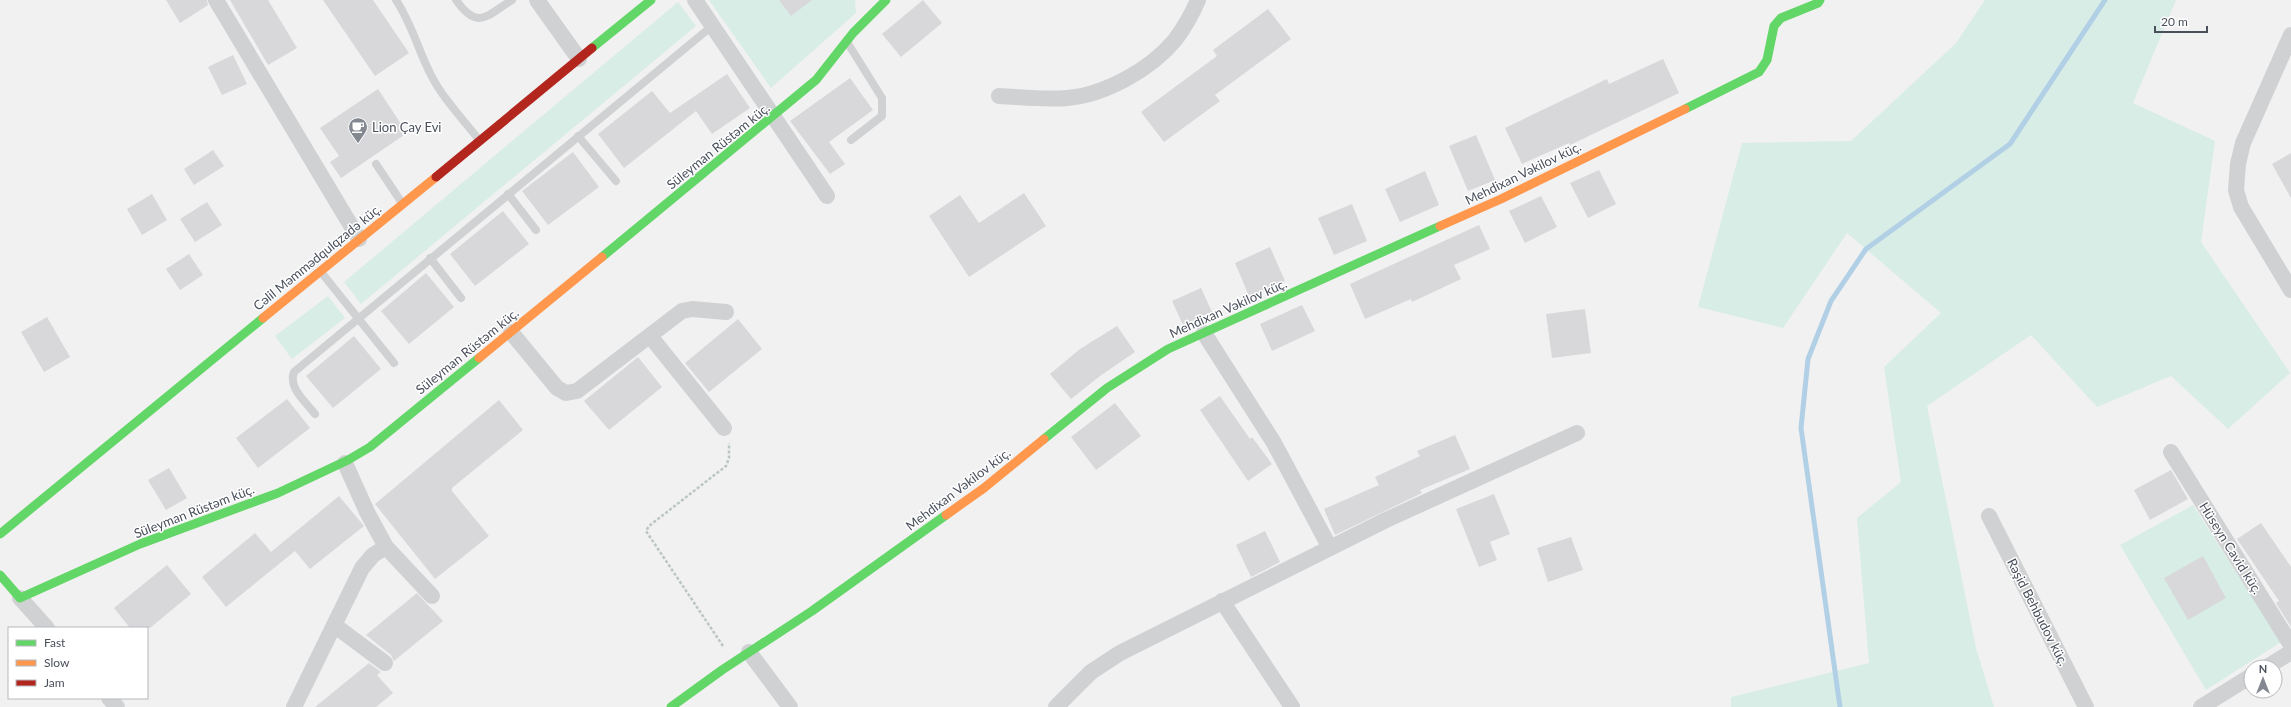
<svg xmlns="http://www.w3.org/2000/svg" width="2291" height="707" font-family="Lato,sans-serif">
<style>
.green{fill:#d8ede5}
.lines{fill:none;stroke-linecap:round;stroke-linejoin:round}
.stream{stroke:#b1d0e6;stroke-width:5}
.building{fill:#d8d8da}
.path{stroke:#bcc5c5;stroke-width:2.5;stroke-dasharray:3 2;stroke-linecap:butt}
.lane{stroke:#d0d1d3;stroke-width:8}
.street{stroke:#d0d1d3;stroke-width:16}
.fast{stroke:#63d668;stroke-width:9}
.slow{stroke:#ff974d;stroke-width:9}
.jam{stroke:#b3261e;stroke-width:9}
.labels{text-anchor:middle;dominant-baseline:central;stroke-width:3;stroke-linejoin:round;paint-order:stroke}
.poi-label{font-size:13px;fill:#494f5b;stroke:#fff;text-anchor:start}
.street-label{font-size:13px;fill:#494f5b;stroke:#fff}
</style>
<rect width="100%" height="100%" fill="#f1f1f1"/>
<path class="green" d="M709,0H855L856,13L771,88Z
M1985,0H2176L2133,103L2215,141L2201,242L2290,373L2228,429L2171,376L2097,407L2031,335L1927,406L1976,648L1994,707H1731V697L1869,663L1857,518L1901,482L1884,367L1941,313L1847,233L1783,328L1698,307L1742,143L1851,141L1956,43Z
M678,2L696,26L361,304L344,282Z
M328,296L345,318L292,359L275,336Z
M2193,505L2281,642L2206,690L2120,545Z"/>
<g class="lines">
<path class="stream" d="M1840,707L1801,428L1808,359L1831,301L1866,249L2010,144L2105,0"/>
</g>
<path class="building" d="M166,0H207L208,5L180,23Z
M230,0H268L297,48L268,65Z
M323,0H373L409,53L375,76Z
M779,0H812L791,16Z
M923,0L942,23L901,57L882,34Z
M1268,9L1291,39L1215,95L1220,101L1164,142L1141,112L1217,56L1213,50Z
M233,55L247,84L222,95L208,67Z
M1663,59L1679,93L1570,145L1569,143L1522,164L1505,128L1607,79L1609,84Z
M727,74L750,108L712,134L696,111L624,168L598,134L652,91L670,113Z
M850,78L873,110L829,142L845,164L830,174L790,121Z
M378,89L407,133L341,178L330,162L339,156L320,128Z
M1476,135L1495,180L1468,191L1449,146Z
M213,150L224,166L194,185L184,169Z
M573,152L599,187L548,225L522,191Z
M2291,153V198L2272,164Z
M1599,170L1616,204L1588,218L1570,183Z
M1425,171L1439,205L1400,222L1385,189Z
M1024,193L1046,226L969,277L929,216L960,195L979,223Z
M152,194L167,220L142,235L127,209Z
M1541,196L1557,227L1525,243L1509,211Z
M207,202L222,225L195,242L180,219Z
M1352,204L1367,241L1334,255L1318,218Z
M503,211L529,244L475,286L450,254Z
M1479,225L1490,249L1454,265L1461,279L1412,302L1411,299L1365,319L1350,284Z
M1270,247L1285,281L1249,296L1235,263Z
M189,254L203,275L180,290L166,269Z
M426,273L454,307L409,344L381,311Z
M1201,288L1212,312L1183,325L1172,301Z
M1302,305L1315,331L1272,351L1260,324Z
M1585,309L1591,353L1552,358L1546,314Z
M47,317L70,357L44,372L21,332Z
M738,319L762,349L709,392L685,363Z
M1117,326L1135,352L1100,376L1071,399L1050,374L1080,349Z
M354,336L381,369L333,408L306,376Z
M638,357L662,387L609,430L584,401Z
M1220,396L1250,439L1252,437L1272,464L1248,481L1200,410Z
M287,399L310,428L258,468L236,438Z
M499,400L523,430L452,488V491L489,536L435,579L375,504Z
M1115,403L1141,436L1096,470L1071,437Z
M1455,435L1470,469L1420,490L1422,493L1335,535L1324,509L1379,485L1375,477L1420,456L1417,451Z
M169,468L187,498L166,510L148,480Z
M2171,470L2188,499L2150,520L2134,490Z
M1494,494L1510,534L1490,542L1497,560L1479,567L1456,509Z
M339,496L364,526L310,569L295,551L226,607L202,577L255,533L271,552Z
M2261,523L2291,567V627L2276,603L2279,601L2237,539Z
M1265,531L1280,562L1251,577L1236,545Z
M1571,537L1583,570L1548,582L1537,548Z
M2203,556L2226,598L2188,620L2164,578Z
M167,565L191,594L150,628H130L114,608Z
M417,593L443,621L394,661L391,655L366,635Z
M369,663L381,672L377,675L393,693L376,707H315Z"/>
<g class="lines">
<path class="path" d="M723,646L646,531L649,526L726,466L729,458V443"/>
<path class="lane" d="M396,0C412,24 418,50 431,75C443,99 463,119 479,140
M456,0C478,31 486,16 512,0
M847,42L882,98V116L851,140
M578,136L616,181
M376,164L402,203
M508,194L536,230
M430,258L461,298
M321,272L394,363
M315,414C305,401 288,388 294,372L712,26"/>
<path class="street" d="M216,0L359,239
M537,0L579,59
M695,0L827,196
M2291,35L2243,143L2238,164L2236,190L2241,207L2291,290
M999,96C1021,97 1045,100 1067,98C1105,95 1151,69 1175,40C1184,28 1192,14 1198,0
M511,332L557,388L566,393L577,391L682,311L692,309L726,312
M1204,333L1274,443L1330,548
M650,336L724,428
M2171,452L2291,645
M345,463L367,512L386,547L432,596
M1989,516L2086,707
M20,598L47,628
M1222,601L1292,707
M334,625L385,663
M749,652L790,707
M2267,667L2291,652
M109,698L117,707
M294,707L362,568L373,555L386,547
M1056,707L1091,672L1120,653L1386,520L1577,433
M2201,707L2251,676"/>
<path class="fast" d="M592,48L651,0
M1685,109L1759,72L1767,60L1774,26L1781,18L1818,3L1820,0
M602,257L816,80L853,33L886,0
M1044,439L1107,388L1168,349L1440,226
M0,534L263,318
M0,575L20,598L140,544L278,493L348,460L370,447L479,358
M671,707L722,670L812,611L946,515"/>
<path class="slow" d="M1440,226L1501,199L1685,109
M263,318L436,177
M479,358L602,257
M946,515L984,488L1044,439"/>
<path class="jam" d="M436,177L592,48"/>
</g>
<defs>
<symbol id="cafe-pin" viewBox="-11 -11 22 30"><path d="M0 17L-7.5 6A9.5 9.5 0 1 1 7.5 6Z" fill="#848890" stroke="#fff"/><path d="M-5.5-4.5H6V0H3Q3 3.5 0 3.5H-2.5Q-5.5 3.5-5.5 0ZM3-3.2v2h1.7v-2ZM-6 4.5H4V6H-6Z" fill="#fff"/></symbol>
</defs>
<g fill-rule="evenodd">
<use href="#cafe-pin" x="347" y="116" width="22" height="30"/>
</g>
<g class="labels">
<g class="poi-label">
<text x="372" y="127">Lion Çay Evi</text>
</g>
<g class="street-label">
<text transform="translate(718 146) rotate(-39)">Süleyman Rüstəm küç.</text>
<text transform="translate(1523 173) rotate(-26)">Mehdixan Vəkilov küç.</text>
<text transform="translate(317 257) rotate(-39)">Cəlil Məmmədqulqzadə küç.</text>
<text transform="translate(1228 308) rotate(-24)">Mehdixan Vəkilov küç.</text>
<text transform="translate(467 351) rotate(-39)">Süleyman Rüstəm küç.</text>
<text transform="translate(958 489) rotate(-37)">Mehdixan Vəkilov küç.</text>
<text transform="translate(194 511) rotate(-21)">Süleyman Rüstəm küç.</text>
<text transform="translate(2231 548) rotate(58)">Hüseyn Cavid küç.</text>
<text transform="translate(2038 612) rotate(63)">Rəşid Behbudov küç.</text>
</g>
</g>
<rect x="8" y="627" width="140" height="72" fill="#ffffff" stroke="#b6b9bd"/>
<rect x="16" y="640" width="20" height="6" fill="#63d668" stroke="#b6b9bd"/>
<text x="44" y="647" font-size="12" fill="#494f5b">Fast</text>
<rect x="16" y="660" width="20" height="6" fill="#ff974d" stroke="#b6b9bd"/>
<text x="44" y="667" font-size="12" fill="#494f5b">Slow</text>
<rect x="16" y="680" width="20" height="6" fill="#b3261e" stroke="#b6b9bd"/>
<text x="44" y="687" font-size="12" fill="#494f5b">Jam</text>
<g transform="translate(2263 679)"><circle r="19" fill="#ffffff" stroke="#b6b9bd"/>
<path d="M0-3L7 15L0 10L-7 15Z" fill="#848890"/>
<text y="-6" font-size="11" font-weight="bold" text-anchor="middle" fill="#494f5b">N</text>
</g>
<path d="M2155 26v6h52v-6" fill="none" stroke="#494f5b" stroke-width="2"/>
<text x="2161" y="26" font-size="12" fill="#494f5b" stroke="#ffffff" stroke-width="3" paint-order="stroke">20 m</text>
</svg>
